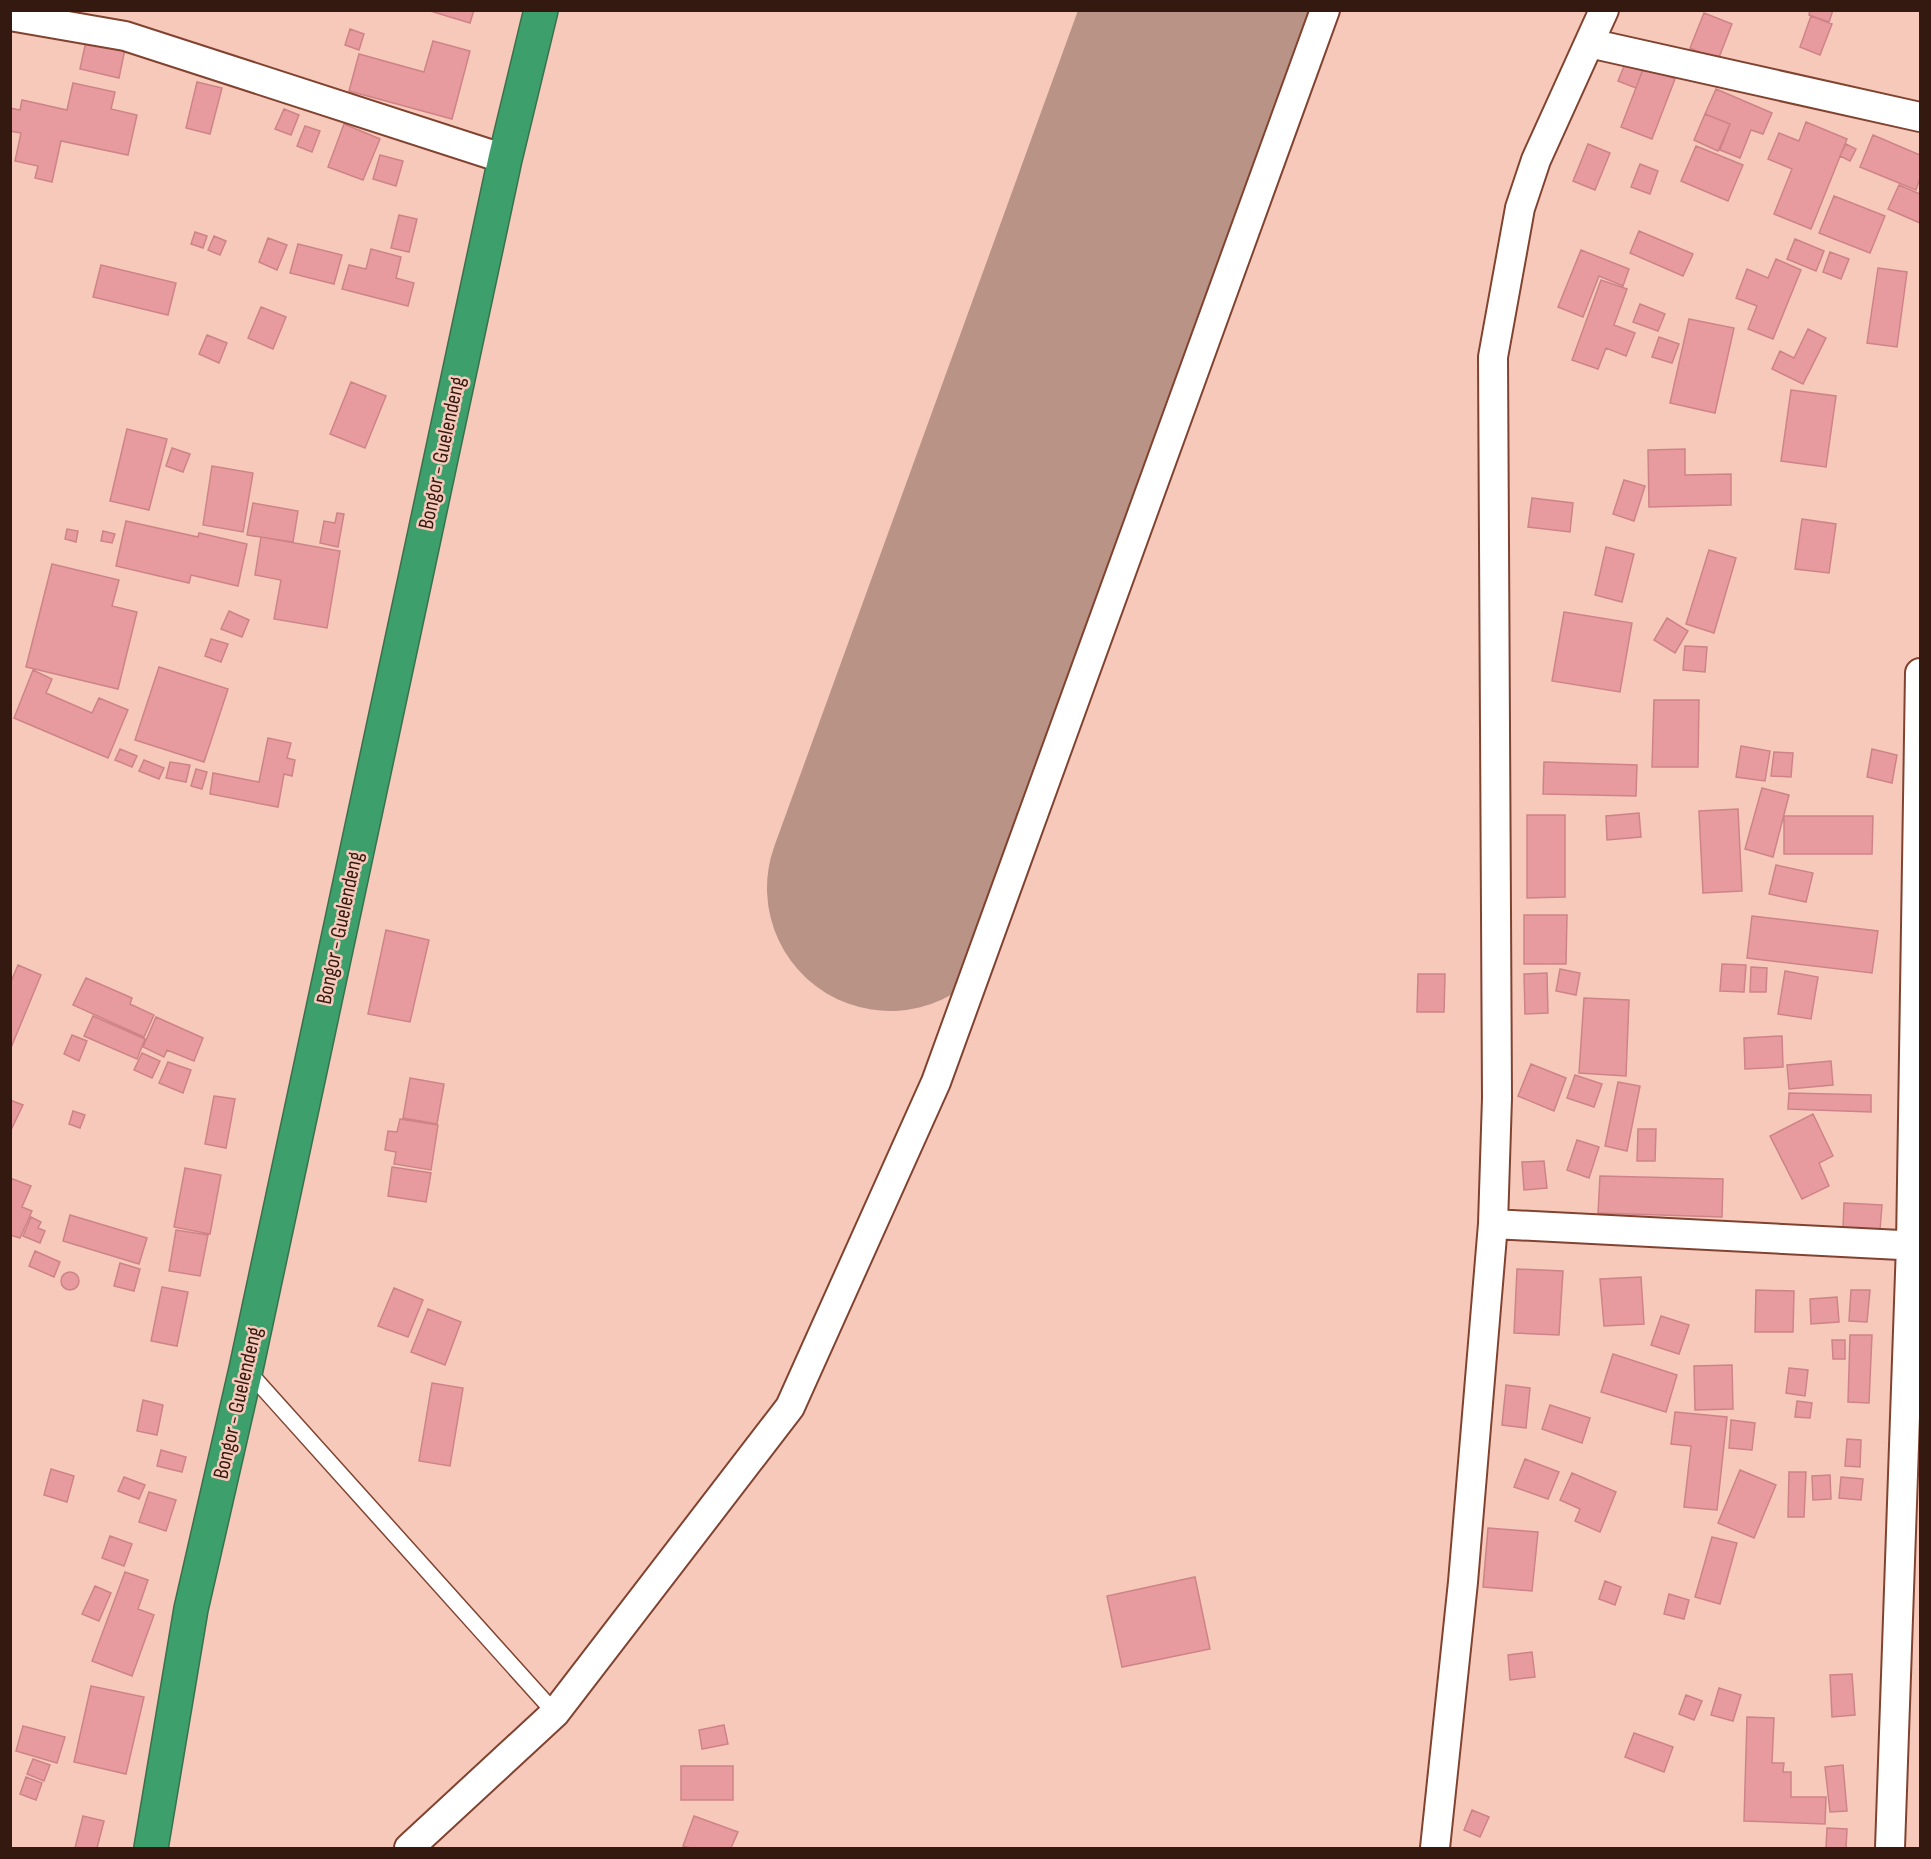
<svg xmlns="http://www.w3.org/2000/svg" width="1931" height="1859" font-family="'Sofia Sans Condensed',sans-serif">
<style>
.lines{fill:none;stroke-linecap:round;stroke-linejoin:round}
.runway{stroke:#ba9387;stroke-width:246}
.building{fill:#e79b9e;stroke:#ce8487;stroke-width:1.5}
.lane-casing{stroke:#814330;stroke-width:18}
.street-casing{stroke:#814330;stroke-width:32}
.highway-casing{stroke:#3a704c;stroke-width:36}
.lane{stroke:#fff;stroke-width:15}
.street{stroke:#fff;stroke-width:28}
.highway{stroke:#3d9f6b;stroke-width:33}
.labels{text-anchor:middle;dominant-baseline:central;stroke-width:5;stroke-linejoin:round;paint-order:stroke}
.street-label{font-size:22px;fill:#341911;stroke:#f6c9bb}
</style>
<rect width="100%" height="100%" fill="#f6c9bb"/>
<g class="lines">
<path class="runway" d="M890,888L1209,10"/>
</g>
<path class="building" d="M427,10H474L470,23Z
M1810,10H1833L1829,22L1809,15Z
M1704,13L1732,24L1718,60L1690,48Z
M1811,16L1832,24L1820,55L1800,47Z
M350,29L364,34L359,50L345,45Z
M86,41L125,49L119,78L80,69Z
M433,41L470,51L452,119L349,91L359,54L424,72Z
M1627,59L1644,66L1636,88L1618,81Z
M1644,67L1675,79L1652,139L1621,127Z
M197,82L222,88L210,134L186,128Z
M73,83L115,92L111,109L137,115L128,155L61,141L52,182L35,178L38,166L15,161L21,133L10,131V108L20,110L22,100L67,110Z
M1716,89L1772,113L1763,134L1751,130L1740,158L1720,150L1730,124L1705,114Z
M284,109L299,115L291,135L275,129Z
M1705,114L1730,124L1718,151L1694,140Z
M1806,122L1847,139L1811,229L1774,214L1792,169L1768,159L1779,133L1799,141Z
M344,124L380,139L363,180L328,167Z
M305,126L320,131L312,152L297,146Z
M1873,135L1920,155V178L1916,190L1860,167Z
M1588,144L1610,153L1595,190L1573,181Z
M1846,144L1856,149L1850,161L1840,156Z
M1696,146L1743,165L1728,201L1681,181Z
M380,155L403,161L396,186L373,179Z
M1640,164L1658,171L1650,194L1631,187Z
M1899,185L1920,194V223L1888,209Z
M1834,196L1885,216L1870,253L1819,233Z
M399,215L417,219L409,252L391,248Z
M1639,231L1693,254L1683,276L1630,253Z
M195,232L207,236L203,248L191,244Z
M214,236L226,241L220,255L208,250Z
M268,238L287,245L277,270L259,262Z
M1795,239L1824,251L1816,271L1787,259Z
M298,244L342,255L334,284L290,273Z
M371,249L401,257L396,278L414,283L408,306L342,289L349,265L366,269Z
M1581,250L1629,269L1623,286L1599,276L1583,317L1558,307Z
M1830,252L1849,259L1841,279L1823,272Z
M1776,259L1801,270L1773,339L1748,329L1757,306L1736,298L1747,269L1768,278Z
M101,265L176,283L168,315L93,297Z
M1878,268L1907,272L1897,347L1867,343Z
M1601,280L1627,289L1614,325L1635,333L1626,356L1606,348L1598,369L1572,360Z
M1640,304L1665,314L1658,331L1633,322Z
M261,307L286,317L273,349L248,338Z
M1689,319L1734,328L1715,413L1670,403Z
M1808,329L1826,338L1803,384L1772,369L1780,351L1794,358Z
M207,335L227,343L219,363L199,354Z
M1659,337L1679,344L1672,363L1652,357Z
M351,382L386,396L365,448L330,434Z
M1791,390L1836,396L1826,467L1781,461Z
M127,429L167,439L149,510L110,501Z
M172,448L190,454L183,472L166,466Z
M1685,449V475L1731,474V505L1649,507L1648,450Z
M212,466L253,473L243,532L203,525Z
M1624,480L1645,486L1634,521L1613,514Z
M1532,498L1573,503L1570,532L1528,527Z
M253,503L298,511L293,542L247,535Z
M337,513L344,514L338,547L320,543L324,521L335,523Z
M1802,519L1836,524L1829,573L1795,569Z
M126,521L198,537L199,533L247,544L238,586L191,575L189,583L116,566Z
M67,529L78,531L76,542L65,539Z
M103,531L115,534L112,543L101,541Z
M261,537L340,551L327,628L274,619L281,580L255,575Z
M1606,547L1634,554L1622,602L1595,595Z
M1709,550L1736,558L1714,633L1686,624Z
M52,564L119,580L112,606L137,612L118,689L26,667Z
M229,611L249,620L242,637L221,629Z
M1564,612L1632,623L1620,692L1552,681Z
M1667,618L1688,631L1675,653L1654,640Z
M211,639L228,644L221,662L205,656Z
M1685,646L1707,647L1705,672L1683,670Z
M159,667L228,689L204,762L135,740Z
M33,670L52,679L46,693L92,713L99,698L128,710L108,758L14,718Z
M1654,700H1699L1698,767H1652Z
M268,738L291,743L287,758L295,760L292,776L284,774L278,807L210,794L213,773L259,782Z
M1741,746L1770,751L1765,781L1736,777Z
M120,749L137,756L132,767L115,760Z
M1872,749L1897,755L1892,783L1867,777Z
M1774,752L1793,753L1791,777L1771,776Z
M144,760L164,768L159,779L139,771Z
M170,762L190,765L186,782L166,778Z
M1544,762L1637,765L1636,796L1543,794Z
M196,769L207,772L202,789L191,786Z
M1762,788L1789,795L1773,857L1745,849Z
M1738,809L1742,891L1703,893L1699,811Z
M1639,813L1641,837L1607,840L1606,816Z
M1527,815H1565V897L1527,898Z
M1784,816H1873L1872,854H1784Z
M1776,865L1813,873L1806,902L1769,894Z
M1524,915H1567L1566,964H1524Z
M1752,916L1878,931L1872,973L1747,958Z
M386,930L429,940L410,1022L368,1014Z
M1722,964L1746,965L1744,992L1720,991Z
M18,965L41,975L10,1050V984Z
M1751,967L1767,968L1766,992H1750Z
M1560,969L1580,973L1576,995L1556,991Z
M1785,971L1818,977L1811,1019L1778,1014Z
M1547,973L1548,1013L1525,1014L1524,974Z
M1418,974H1445L1444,1012H1417Z
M86,978L132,998L130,1004L154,1015L144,1037L73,1005Z
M1584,998L1629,1000L1626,1076L1579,1073Z
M93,1016L145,1039L137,1059L84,1036Z
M156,1017L203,1038L194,1061L167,1050L164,1057L143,1047Z
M72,1035L87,1041L79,1061L64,1054Z
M1782,1036L1783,1067L1745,1069L1744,1038Z
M142,1053L160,1061L152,1078L134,1070Z
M1831,1061L1833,1085L1789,1089L1787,1065Z
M168,1062L191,1070L183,1093L159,1083Z
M1531,1064L1566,1078L1554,1111L1518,1096Z
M1575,1075L1602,1084L1594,1107L1567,1098Z
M410,1078L444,1084L437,1124L403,1118Z
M1618,1082L1640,1086L1627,1151L1605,1146Z
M1789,1093L1871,1095V1112L1788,1109Z
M214,1096L235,1099L226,1148L205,1144Z
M10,1100L23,1105L11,1130H10Z
M73,1111L85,1115L80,1128L69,1124Z
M1813,1114L1833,1156L1819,1163L1829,1186L1802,1199L1770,1136Z
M400,1119L438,1125L431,1170L394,1164L396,1152L385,1150L388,1131L397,1132Z
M1638,1129H1656L1655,1161H1637Z
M1577,1140L1599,1147L1589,1178L1567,1170Z
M1544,1161L1547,1188L1524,1190L1522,1162Z
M392,1167L431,1173L426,1202L388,1196Z
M185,1168L221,1175L210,1234L174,1227Z
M1600,1176L1723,1179L1722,1217L1598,1213Z
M10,1178L31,1186L22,1207L32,1211L20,1238L10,1235Z
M1844,1203L1882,1205L1880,1230L1843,1228Z
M70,1215L147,1238L139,1264L63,1241Z
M31,1217L41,1222L38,1228L45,1231L40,1243L23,1236Z
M176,1230L208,1235L200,1276L169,1271Z
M35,1251L60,1262L54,1277L29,1266Z
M120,1263L140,1269L134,1291L114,1286Z
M1517,1269L1563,1271L1559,1335L1514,1333Z
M61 1281a9 9 0 1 1 18 0a9 9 0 1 1-18 0Z
M1641,1277L1644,1324L1604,1326L1600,1279Z
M162,1287L188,1292L177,1346L151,1341Z
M394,1288L423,1300L408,1337L378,1326Z
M1756,1290L1794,1291L1793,1332H1755Z
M1851,1290H1870L1867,1322L1849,1321Z
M1837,1297L1839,1322L1811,1324L1810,1299Z
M428,1309L461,1322L445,1365L411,1352Z
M1661,1316L1689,1325L1679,1354L1651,1345Z
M1850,1335H1872L1869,1403L1848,1402Z
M1832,1340H1845V1359H1833Z
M1613,1354L1677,1375L1666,1412L1601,1392Z
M1732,1365L1733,1409L1695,1410L1694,1366Z
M1789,1368L1808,1370L1805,1396L1786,1393Z
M432,1383L463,1388L450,1466L419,1461Z
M1506,1385L1530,1388L1526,1428L1502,1425Z
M143,1400L163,1405L157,1435L137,1431Z
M1797,1401L1812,1403L1810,1418L1795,1417Z
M1550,1405L1590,1418L1582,1443L1542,1429Z
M1675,1412L1727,1417L1717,1510L1684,1507L1691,1446L1671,1444Z
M1731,1420L1755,1423L1752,1450L1729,1448Z
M1847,1439L1861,1440L1860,1467L1845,1466Z
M161,1450L186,1457L182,1472L157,1466Z
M1525,1459L1559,1472L1548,1499L1514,1487Z
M51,1469L74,1476L67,1502L44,1495Z
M1740,1470L1776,1485L1754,1538L1718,1523Z
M1789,1472H1806L1804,1517H1788Z
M1572,1473L1616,1492L1600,1532L1575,1521L1580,1509L1560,1500Z
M1830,1475L1831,1499L1813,1500L1812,1476Z
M124,1477L145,1485L139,1499L118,1491Z
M1841,1477L1863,1479L1861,1500L1839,1498Z
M149,1492L176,1500L166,1531L139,1522Z
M1488,1528L1538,1532L1532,1591L1483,1587Z
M110,1536L132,1544L124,1566L102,1558Z
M1712,1537L1737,1543L1720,1604L1695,1597Z
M125,1572L148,1580L138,1609L154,1615L132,1676L92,1661Z
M1195,1577L1210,1649L1122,1667L1107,1596Z
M1605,1581L1621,1587L1615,1605L1599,1599Z
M95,1586L111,1593L99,1621L82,1614Z
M1669,1594L1689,1600L1684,1619L1664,1614Z
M1532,1652L1535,1677L1510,1680L1508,1655Z
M1852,1674L1855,1715L1832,1717L1830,1675Z
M91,1686L144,1697L126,1774L74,1762Z
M1719,1688L1741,1695L1733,1721L1711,1715Z
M1686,1695L1702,1701L1694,1720L1679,1714Z
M1747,1717L1774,1718L1772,1763H1784L1783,1772H1791V1797H1826L1825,1824L1744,1821Z
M724,1725L728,1744L702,1749L699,1730Z
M23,1726L65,1737L57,1763L16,1751Z
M1634,1733L1673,1747L1664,1772L1625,1757Z
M33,1759L50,1765L44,1781L27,1774Z
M1843,1765L1847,1811L1830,1812L1825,1767Z
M681,1766H733V1800H681Z
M26,1777L42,1783L36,1800L20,1794Z
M1472,1810L1489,1817L1480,1837L1464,1830Z
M83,1816L104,1821L97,1848H75Z
M694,1816L738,1832L731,1848H690L683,1846Z
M1827,1828L1847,1829L1846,1848H1826Z"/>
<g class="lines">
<defs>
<path id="lane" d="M246,1369L555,1713"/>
<path id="street" d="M10,16L125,36L505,159
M1589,43L1920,117
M1493,1224L1920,1246
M409,1848L555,1713L790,1407L936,1082L1325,10
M1435,1848L1463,1582L1493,1224L1497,1098L1493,357L1520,208L1536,160L1604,10
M1890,1848L1911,1245L1920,673"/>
<path id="highway" d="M151,1848L191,1609L246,1369L505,159L541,10"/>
</defs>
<use href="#lane" class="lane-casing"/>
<use href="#street" class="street-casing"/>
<use href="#highway" class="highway-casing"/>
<use href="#lane" class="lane"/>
<use href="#street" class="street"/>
<use href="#highway" class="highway"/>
</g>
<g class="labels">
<g class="street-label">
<text transform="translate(442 453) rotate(-78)">Bongor - Guelendeng</text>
<text transform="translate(340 928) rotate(-78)">Bongor - Guelendeng</text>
<text transform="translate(238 1403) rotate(-77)">Bongor - Guelendeng</text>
</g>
</g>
<rect width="1931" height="1859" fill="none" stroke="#341911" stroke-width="24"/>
</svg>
